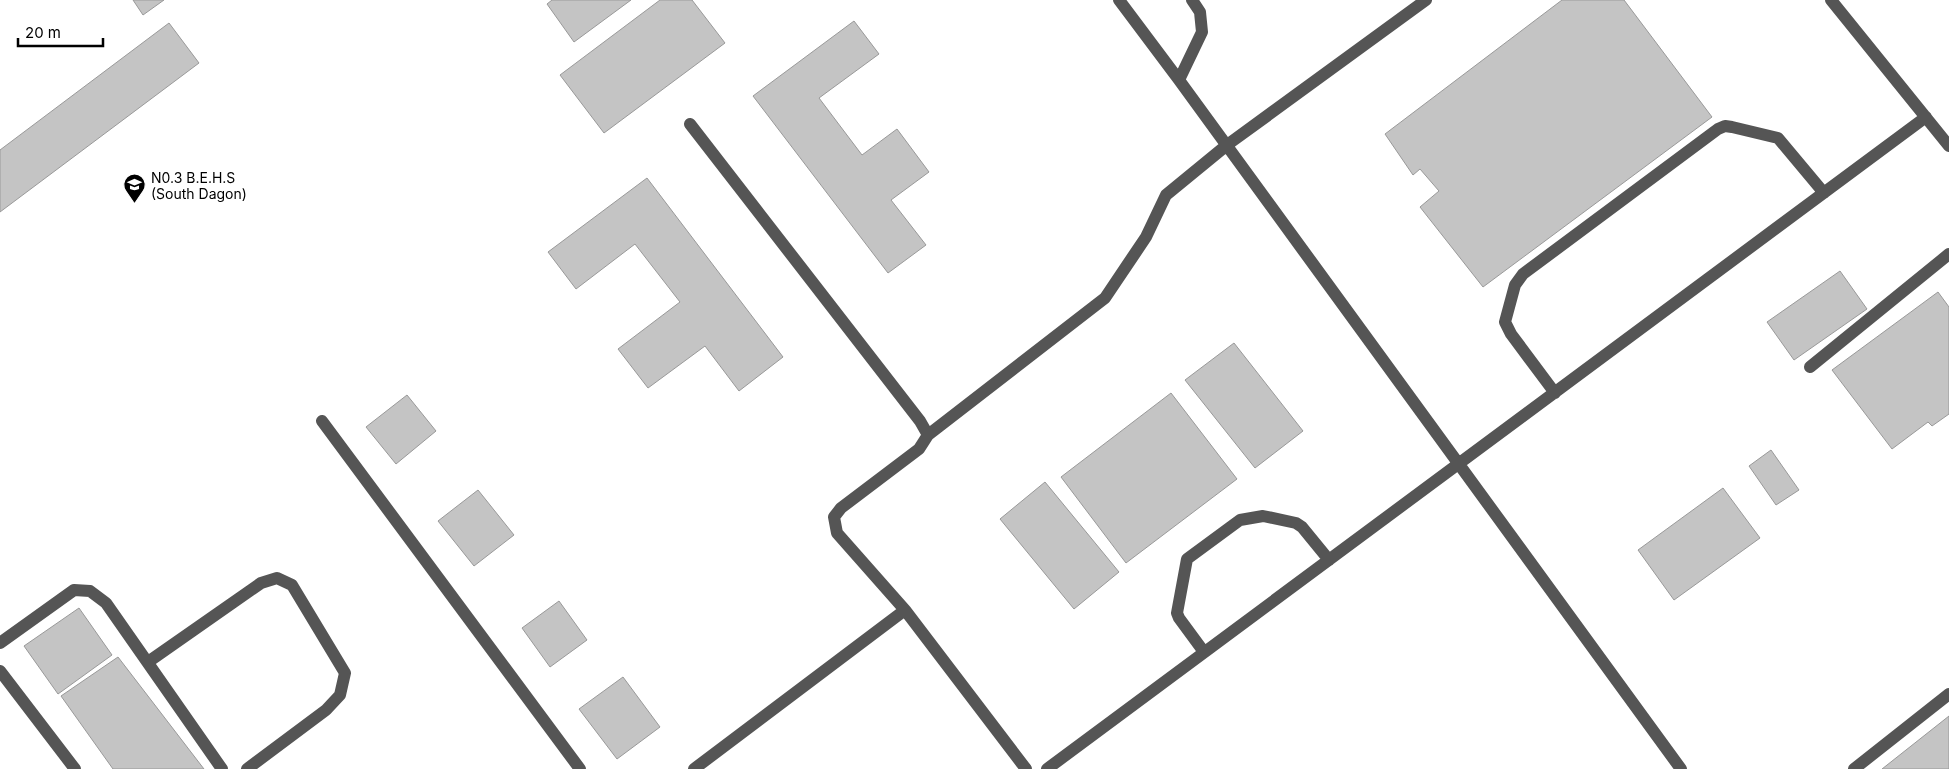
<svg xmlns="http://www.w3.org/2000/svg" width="1949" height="769" font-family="Inter,sans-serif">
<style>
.building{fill:#c4c4c4;stroke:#999}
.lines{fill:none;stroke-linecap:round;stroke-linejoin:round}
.minor{stroke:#555;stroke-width:12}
.labels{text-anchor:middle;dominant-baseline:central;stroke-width:4;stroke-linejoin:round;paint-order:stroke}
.poi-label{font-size:14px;fill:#000;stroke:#fff;text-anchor:start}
</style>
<rect width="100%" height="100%" fill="#fff"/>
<path class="building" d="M133,0H164L143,15Z
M552,0H631L574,42L547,4Z
M660,0H692L725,43L604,133L560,75Z
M1562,0H1624L1712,117L1483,287L1420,207L1439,191L1420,169L1413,175L1385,134Z
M854,21L879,54L819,98L862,155L897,129L929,172L891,200L926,245L888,273L753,96Z
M169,23L199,63L0,212V150Z
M647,178L783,357L739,391L705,346L648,388L618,349L680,302L635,244L576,289L548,252Z
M1840,271L1867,309L1794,360L1767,322Z
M1938,292L1949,307V414L1932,426L1928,422L1892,449L1832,370Z
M1234,343L1303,431L1255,468L1185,380Z
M1171,393L1237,479L1126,563L1061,477Z
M407,395L436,431L396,464L366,427Z
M1771,450L1799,490L1776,505L1749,466Z
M1045,482L1119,572L1074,609L1000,519Z
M1723,488L1760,538L1674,600L1638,550Z
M478,490L514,535L474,566L438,521Z
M559,601L587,640L550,667L522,628Z
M79,608L112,655L58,694L24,646Z
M118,657L204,769H113L61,696Z
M623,677L660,727L617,759L579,709Z
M1949,716V769H1882Z"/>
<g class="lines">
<path class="minor" d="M1119,0L1179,80L1681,769
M1831,0L1949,146
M1179,80L1202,32L1200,12L1192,0
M690,124L920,421L928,435L919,449L841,508L834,517L837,533L905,610L1026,769
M1810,367L1949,254
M1555,393L1511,334L1505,322L1515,285L1523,274L1718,129L1725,126L1732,127L1778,138L1824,193
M322,421L580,769
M928,435L1105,298L1146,237L1166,195L1227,145L1426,0
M0,643L74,590L90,591L106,603L222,769
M1204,652L1179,618L1177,613L1187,559L1240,520L1263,516L1296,523L1302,527L1329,560
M148,662L261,583L277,578L292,585L345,673L340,695L326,710L247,769
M0,671L75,769
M694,769L905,610
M1047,769L1926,117
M1854,769L1949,694"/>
</g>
<defs>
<symbol id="school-pin" viewBox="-11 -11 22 30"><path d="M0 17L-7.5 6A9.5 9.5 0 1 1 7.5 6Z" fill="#000" stroke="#fff"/><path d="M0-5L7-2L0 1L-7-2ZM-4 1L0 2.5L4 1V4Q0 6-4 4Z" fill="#fff"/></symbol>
</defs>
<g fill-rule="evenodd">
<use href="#school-pin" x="122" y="172" width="25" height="34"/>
</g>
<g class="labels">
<g class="poi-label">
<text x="151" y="177">N0.3 B.E.H.S<tspan x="151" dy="16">(South Dagon)</tspan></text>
</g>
</g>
<path d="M18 38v8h85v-8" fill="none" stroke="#000000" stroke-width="2.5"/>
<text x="25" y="38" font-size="15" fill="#000000" stroke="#ffffff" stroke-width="4" paint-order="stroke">20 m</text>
</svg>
